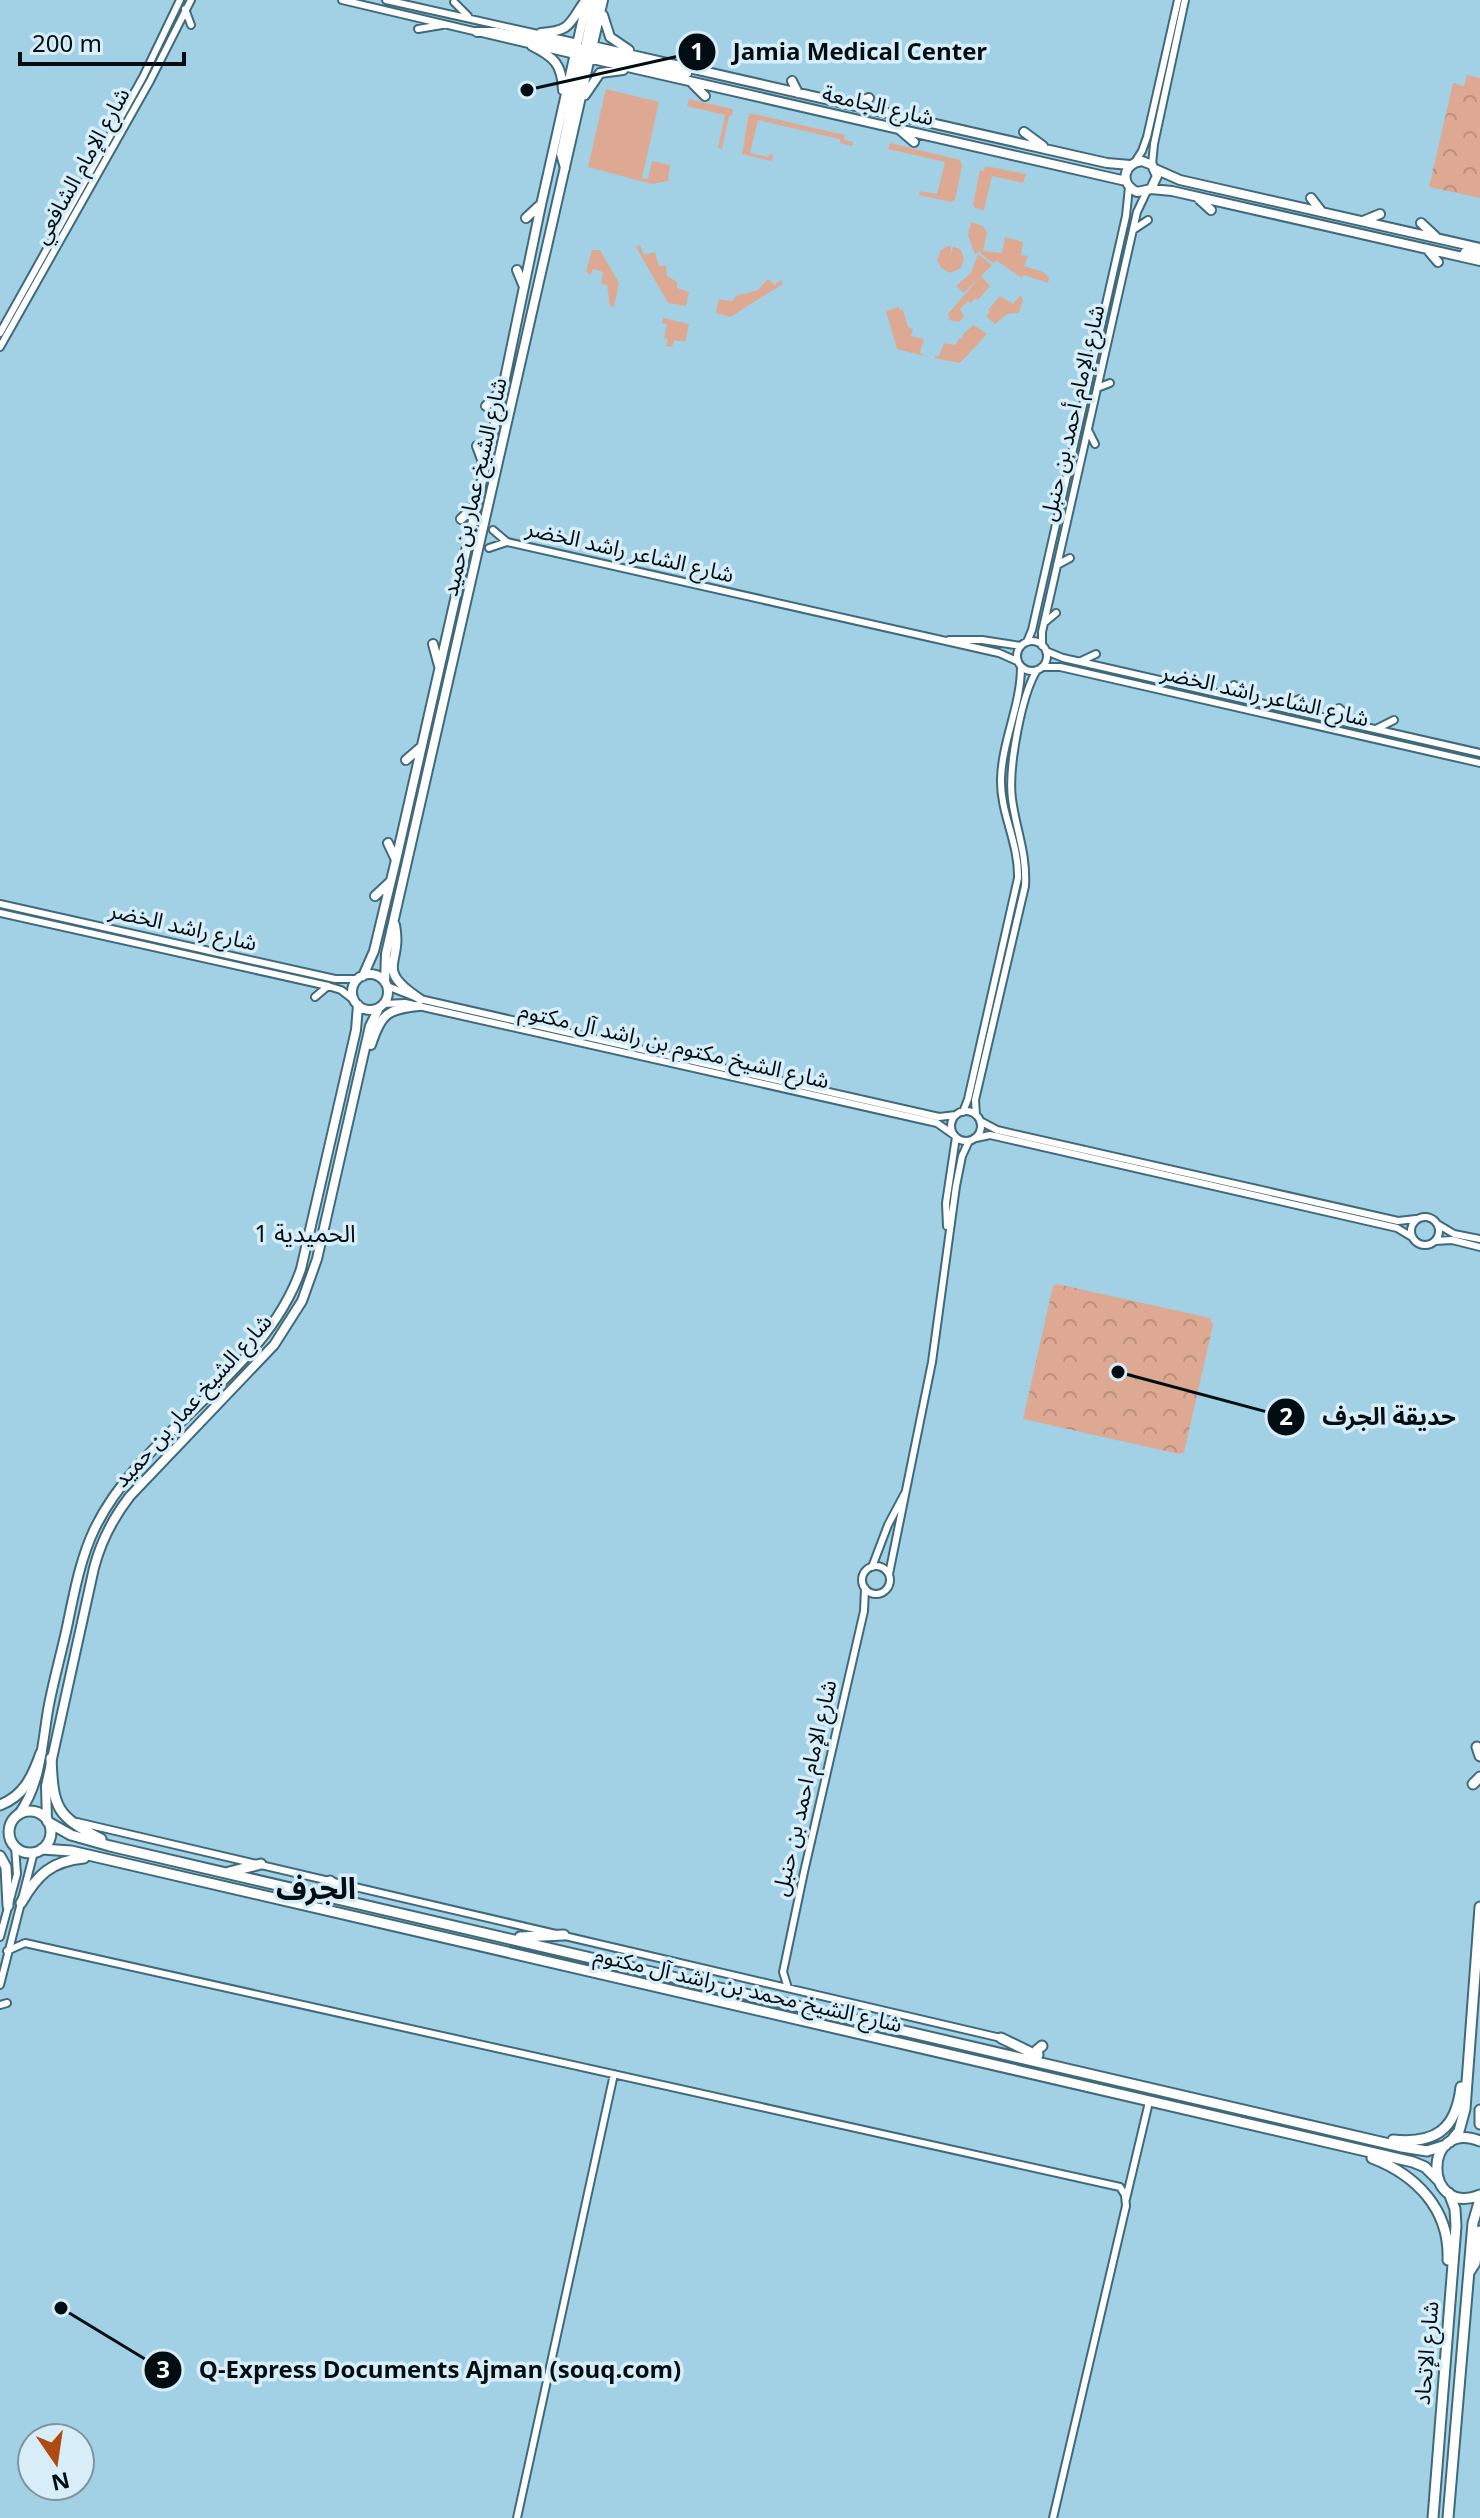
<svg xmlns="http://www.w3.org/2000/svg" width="1480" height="2518" font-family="Georgia,'Noto Sans Arabic',serif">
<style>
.green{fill:#dda992}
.park{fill:url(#park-crowns)}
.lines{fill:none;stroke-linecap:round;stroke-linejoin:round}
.minor-casing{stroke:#3e6a7b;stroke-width:10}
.major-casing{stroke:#3e6a7b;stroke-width:12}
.highway-casing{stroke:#3e6a7b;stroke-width:13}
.minor{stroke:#fff;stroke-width:6}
.major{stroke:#fff;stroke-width:8}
.highway{stroke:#fff;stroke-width:9}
.labels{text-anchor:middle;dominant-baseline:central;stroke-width:7;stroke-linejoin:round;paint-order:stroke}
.street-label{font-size:22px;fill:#000e14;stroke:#d7eef8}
.neighbourhood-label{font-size:24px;fill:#000e14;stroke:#d7eef8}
.district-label{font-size:30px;font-weight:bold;fill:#000e14;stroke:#d7eef8}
.leader{fill:none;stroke:#000e14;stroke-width:3}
.callout-dot{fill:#000e14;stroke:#d7eef8;stroke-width:3}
.mark-label{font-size:24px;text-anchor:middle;font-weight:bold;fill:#fff}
.callout-label{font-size:24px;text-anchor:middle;font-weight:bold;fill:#000e14;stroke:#d7eef8;stroke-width:7;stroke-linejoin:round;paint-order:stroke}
</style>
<defs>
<pattern id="park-crowns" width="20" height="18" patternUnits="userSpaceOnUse" patternTransform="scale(2)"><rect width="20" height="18" fill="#dda992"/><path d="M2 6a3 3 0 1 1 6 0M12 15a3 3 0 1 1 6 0" fill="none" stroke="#bc907d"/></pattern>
</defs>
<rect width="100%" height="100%" fill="#a2d1e5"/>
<path class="green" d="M606,89L659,102L642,178L648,179L652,161L670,165L668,181L652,184L588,167Z
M689,99L733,109L732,116H729L722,149L718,148L725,115L687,106Z
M749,113L845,135L844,140L853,142L852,146L840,143V139L758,120L750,153L768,157L770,154L773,155L772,161L742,154Z
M890,143L960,160L962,166L955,200L951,202L919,195L920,191L937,194L945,162L888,149Z
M985,166L1026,174L1023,183L992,176L984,210L975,208L973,204L980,170L984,171Z
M971,222L983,226L987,233L983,251L1002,253L1005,237L1023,242L1021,255L1028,256L1024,266L1043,272L1049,277L1048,283L1024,275L1022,278L997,261L993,263L980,253L981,251L975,254L968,235Z
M640,245L644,255L655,252L659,266H666L667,276L677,282V288L689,292L686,306L668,303L636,247Z
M948,246H951L950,256L953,246L961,250L964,259L961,268L950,273L941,268L937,260L941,250Z
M592,250H600L619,283L614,307L610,306L607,285L601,284L603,272L593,269L591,275L586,272Z
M978,254L992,265L981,276L990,286L978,300L975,298L971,303L968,301L960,309L964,316L959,322L949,320L950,316L947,315L981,276L964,293L956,286L971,273Z
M768,279L775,285L781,280L783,284L730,317L716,313L719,299L732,301L736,296L758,290Z
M1000,296L1013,304L1020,296L1023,298L1019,313L1007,314L995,324L986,316L990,312L988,310Z
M899,307L900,310H903L908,327L913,329L911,336L924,339L920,352L924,356L897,349L886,311Z
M663,318L689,324L685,342L674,340L672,347L666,346L668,339L664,338L667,324L662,323Z
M974,325L987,334L960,363L934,358L935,356H939L944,343L956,345L959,338L962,339L963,334Z"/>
<path class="park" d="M1467,75L1480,78V198L1429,187L1453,83L1464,86Z
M1057,1284L1210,1318L1213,1325L1184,1452L1179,1454L1023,1419L1053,1286Z"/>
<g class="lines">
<defs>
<path id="minor" d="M342,0L575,55
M386,0L578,43
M454,2L468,16
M185,9L191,25
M418,29L442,25
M1135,162L1142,151L1147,137L1178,0
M1152,165L1154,144L1185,0
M1133,230L1148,220
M0,333L143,77L180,0
M0,347L150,81L191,0
M1097,388L1110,383
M1088,430L1095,444
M493,530L507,542
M489,548L507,542L999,653L1017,661
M1057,565L1070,558
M1044,623L1056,613
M949,640H982L1021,646
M1017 656a15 15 0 1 1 30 0a15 15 0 1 1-30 0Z
M1027,642L1032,630L1126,216L1129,187
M1042,646V632L1125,265L1137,212L1147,191
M1046,651L1063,658L1480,753
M1081,661L1096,654
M1042,667H1060L1480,763
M1234,685L1250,698
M1280,706L1300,699
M1339,708L1353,721
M1376,729L1394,720
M0,904L335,979H358
M0,913L328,986L341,990L354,1000
M387,986L420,999L939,1117L956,1115
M315,997L328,986
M383,1004L405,1003L937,1123L954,1135
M951 1126a15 15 0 1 1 30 0a15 15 0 1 1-30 0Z
M963,1112L968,1099L1018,878C1019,843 1000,813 1001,779C1002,741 1021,705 1021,667
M976,1115L975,1100L1025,886C1027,853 1016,830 1012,799C1008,769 1021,696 1037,670
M980,1121L997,1130L1398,1221L1416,1219
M976,1138L990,1135L1397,1228L1412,1237
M1411 1231a14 14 0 1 1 28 0a14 14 0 1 1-28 0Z
M1439,1225L1454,1234L1480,1239
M947,1226L946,1203L956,1137
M1435,1241L1452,1240L1480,1247
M862 1580a14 14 0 1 1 28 0a14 14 0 1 1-28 0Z
M872,1567L888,1525L905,1493
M889,1574L932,1362L956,1186L962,1156L969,1141
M77,1822L1001,2038
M0,1937L17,1874L15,1846
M7,1951L25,1943L1120,2187L1125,2195L1126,2206L1053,2518
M0,1985L34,1852
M788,1988L783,1972L804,1872L864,1611L865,1588
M0,2005L7,2003
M1126,2199L1149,2102
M517,2518L614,2074"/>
<path id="major" d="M603,15L610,37L629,50
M477,32H496L581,49
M541,33C572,31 569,23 585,1
M588,45L1107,163L1130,165
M532,46C554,57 562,64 563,90
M585,47L595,0
M587,52L687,73
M575,55L1126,181
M792,81L798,93
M693,84L705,96
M585,95L600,73L623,70
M851,104L869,98
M900,130L914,142
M1024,132L1043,146
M565,168L561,154L583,52
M1155,169L1180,180L1480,248
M1151,189L1157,176L1152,165L1142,161C1122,164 1120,184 1137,192L1151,189L1172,191L1480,261
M1311,198L1321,211
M1199,199L1211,210
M526,218L540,205
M1363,221L1380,214
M1421,223L1436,237
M1427,249L1438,262
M1462,257L1466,251L1480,254
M517,270L524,287
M486,406L503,389
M477,446L485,468
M461,519L476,505
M433,644L439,666
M406,760L421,747
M388,843L396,860
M375,896L390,882
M395,925C403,965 373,968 420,999
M352 992a18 18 0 1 1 36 0a18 18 0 1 1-36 0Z
M363,976L374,951L396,860L503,388L541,205L587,0
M385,982L386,954L603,0
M371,1045C381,1014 387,1009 419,1006
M19,1814C41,1783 42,1746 48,1710C53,1682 61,1655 67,1627C74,1594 80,1559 95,1528C142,1431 265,1374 301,1269L356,1030L358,1005
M47,1821L46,1786L94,1568C101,1541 113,1518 130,1496L274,1345L302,1301L317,1259L370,1026L379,1008"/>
<path id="highway" d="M1477,1747L1480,1756
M51,1758C53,1808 56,1816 101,1839
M1473,1784L1480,1777
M0,1805C24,1796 33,1776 41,1753
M9 1832a21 21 0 1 1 42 0a21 21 0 1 1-42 0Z
M48,1822L71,1835L110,1846L1402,2147L1427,2151L1446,2145
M42,1849L71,1851L1413,2162L1425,2167L1439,2181
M0,1856L6,1867L8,1906
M229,1872L261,1864
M330,1881L351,1899
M21,1903C37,1875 51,1861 84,1858
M520,1937L564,1935
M1001,2038L1036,2055
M1038,2055L1037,2050L1042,2046
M1480,2110V2124
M1393,2140C1435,2144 1456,2130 1461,2087
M1480,2141C1422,2118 1423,2218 1480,2195
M1450,2142L1459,2131L1465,2109L1480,1907
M1372,2158C1416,2175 1450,2209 1448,2260
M1470,2271L1475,2263L1480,2231
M1433,2518L1456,2226L1455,2209L1449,2193
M1448,2518L1473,2223L1480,2199"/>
</defs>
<use href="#minor" class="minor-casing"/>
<use href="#major" class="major-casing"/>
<use href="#highway" class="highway-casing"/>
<use href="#minor" class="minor"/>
<use href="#major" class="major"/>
<use href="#highway" class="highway"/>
</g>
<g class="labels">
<g class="street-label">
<text transform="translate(878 106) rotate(13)">شارع الجامعة</text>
<text transform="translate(82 166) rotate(-61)">شارع الإمام الشافعي</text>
<text transform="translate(1073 413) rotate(-77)">شارع الإمام أحمد بن حنبل</text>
<text transform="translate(475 487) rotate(-77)">شارع الشيخ عمار بن حميد</text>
<text transform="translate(630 552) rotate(13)">شارع الشاعر راشد الخضر</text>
<text transform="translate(1265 696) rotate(13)">شارع الشاعر راشد الخضر</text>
<text transform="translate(183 927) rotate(13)">شارع راشد الخضر</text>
<text transform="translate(674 1046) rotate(13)">شارع الشيخ مكتوم بن راشد آل مكتوم</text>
<text transform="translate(193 1401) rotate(-48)">شارع الشيخ عمار بن حميد</text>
<text transform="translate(805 1788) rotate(-77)">شارع الإمام احمد بن حنبل</text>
<text transform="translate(748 1990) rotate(13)">شارع الشيخ محمد بن راشد آل مكتوم</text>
<text transform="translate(1427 2353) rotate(-85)">شارع الإتحاد</text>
</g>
<g class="neighbourhood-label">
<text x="305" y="1234">الحميدية 1</text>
</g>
<g class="district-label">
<text x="316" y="1889">الجرف</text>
</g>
</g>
<path class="leader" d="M527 90L697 52M1118 1372L1286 1417M61 2308L163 2370"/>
<g class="callout-dot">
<circle cx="527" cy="90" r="8"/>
<circle cx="1118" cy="1372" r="8"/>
<circle cx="61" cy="2308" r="8"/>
<circle cx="697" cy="52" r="20"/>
<circle cx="1286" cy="1417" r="20"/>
<circle cx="163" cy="2370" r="20"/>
</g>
<g class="mark-label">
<text x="697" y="60">1</text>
<text x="1286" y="1425">2</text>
<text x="163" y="2378">3</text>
</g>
<g class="callout-label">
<text x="860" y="60">Jamia Medical Center</text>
<text x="1389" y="1425">حديقة الجرف</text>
<text x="440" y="2378">Q-Express Documents Ajman (souq.com)</text>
</g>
<g transform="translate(56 2462) rotate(167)"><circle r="38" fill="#d7eef8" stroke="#81949d" stroke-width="2"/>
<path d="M0-6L14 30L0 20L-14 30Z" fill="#ae4b11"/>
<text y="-12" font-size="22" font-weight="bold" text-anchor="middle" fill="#000e14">N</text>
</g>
<path d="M20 52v12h164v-12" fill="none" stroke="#000e14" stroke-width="4"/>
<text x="32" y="52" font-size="24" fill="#000e14" stroke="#d7eef8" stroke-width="6" paint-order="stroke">200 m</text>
</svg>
